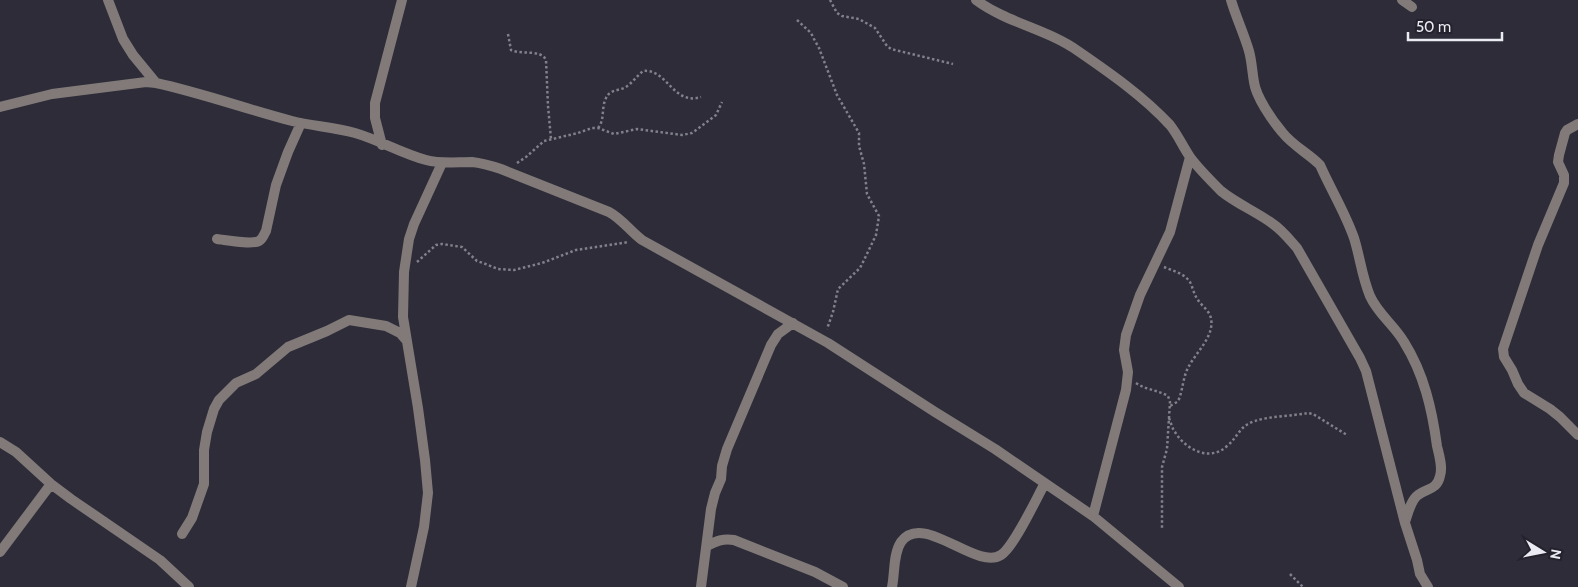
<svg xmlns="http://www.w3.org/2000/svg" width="1578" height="587" font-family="Cabin,sans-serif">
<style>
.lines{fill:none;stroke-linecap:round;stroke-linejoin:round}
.path{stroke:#81818b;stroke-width:2.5;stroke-dasharray:2.5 2.5;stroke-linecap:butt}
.street{stroke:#817a78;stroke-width:10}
</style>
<rect width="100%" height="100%" fill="#2d2c38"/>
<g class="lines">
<path class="path" d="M830,0L837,13L842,16L859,19L875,28L887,46L891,49L953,64
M797,20L811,33L814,39L819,48L837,95L859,133V146L864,164L867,194L879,216L876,235L864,260L860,268L838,289L833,312L827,329
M508,34L511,50C522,55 541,49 546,60L548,106L551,139
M598,128C605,120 601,108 606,98C610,89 619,91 626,87C632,83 637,76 643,71C667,68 673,106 701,97
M517,163L526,157L544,141L578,133L592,128H598L614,134L637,129L682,135L692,133L716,115L722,102
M417,262L436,245L442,244L462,247L477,261L483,263L498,269L514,270L542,263L576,250L629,242
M1164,267C1173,271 1184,273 1190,282C1193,288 1194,295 1198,300C1201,305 1207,309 1210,315C1217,334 1197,351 1189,366C1183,376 1183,389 1179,399L1177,402L1170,406
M1136,383C1146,390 1158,390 1168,396L1170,402L1167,449L1162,467V530
M1169,418C1171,423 1172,428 1175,432C1186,450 1210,462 1227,446C1238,437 1239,426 1255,421C1270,416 1292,416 1308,413L1313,414L1347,435
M1290,574L1303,587"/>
<path class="street" d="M108,0L123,39L133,55L156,83
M976,0C1007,23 1047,29 1078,51C1110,73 1143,96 1170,125C1178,135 1183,147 1190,157C1198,168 1212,182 1221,191C1237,204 1257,212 1273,224C1282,230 1289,239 1297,248L1360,358L1366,371L1405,523L1417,560L1420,574L1428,587
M1231,0C1236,17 1244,34 1249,51C1252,62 1252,71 1254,82C1256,97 1272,120 1282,132C1293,146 1308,153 1320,165C1331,190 1345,212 1354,238C1360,257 1362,277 1370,296C1378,314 1394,325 1404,342C1424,374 1432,409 1437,446C1439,455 1443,467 1440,476C1437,490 1427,488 1418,495C1411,500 1408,513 1405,522
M1402,0L1412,7
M0,107L52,94L146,82L156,83C202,93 246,109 292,121C312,126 334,127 355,133C379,140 401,153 426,160C441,164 456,162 472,162C482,163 492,166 501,169L609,212C622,219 630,231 642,240L828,343L935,412L995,449L1093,516L1179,587
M1578,124L1567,130L1565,133L1559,155L1558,162L1564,175V183L1538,245L1503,349L1504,357L1512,370L1518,384L1524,393L1550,409L1560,417L1578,435
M382,145L375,118V103L402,0
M217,239C226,240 251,245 259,241C263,239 264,234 266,231L276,185L288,152L301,123
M0,442L16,452L51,484L71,499L160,560L189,587
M1093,516L1126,390L1128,372L1124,350L1126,335L1140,295L1170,232L1190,157
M182,534L192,518L204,484V450L207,432L214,409L219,400L236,383L256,374L288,347L327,331L349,320L386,326L400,333L407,341
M707,546C717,541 723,538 734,540L815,572L843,587
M0,552L51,484
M411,587L424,527L428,493L425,460L418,408L403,317L404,272L409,239L414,224L442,163
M701,587L711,509L715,493L721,479L722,466L727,449L771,345L778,334L793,323
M892,587C895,573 893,554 901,542C923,511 976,571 1001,555C1014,547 1036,499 1045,483"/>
</g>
<g transform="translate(1543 552) rotate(100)" stroke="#23222d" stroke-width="4" paint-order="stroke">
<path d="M0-4L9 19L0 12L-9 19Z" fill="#ebebf3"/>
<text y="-8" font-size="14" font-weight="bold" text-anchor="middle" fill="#ebebf3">N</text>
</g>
<path d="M1408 32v8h94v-8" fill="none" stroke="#ebebf3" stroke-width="2.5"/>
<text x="1416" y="32" font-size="15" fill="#ebebf3" stroke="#23222d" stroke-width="4" paint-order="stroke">50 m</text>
</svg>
